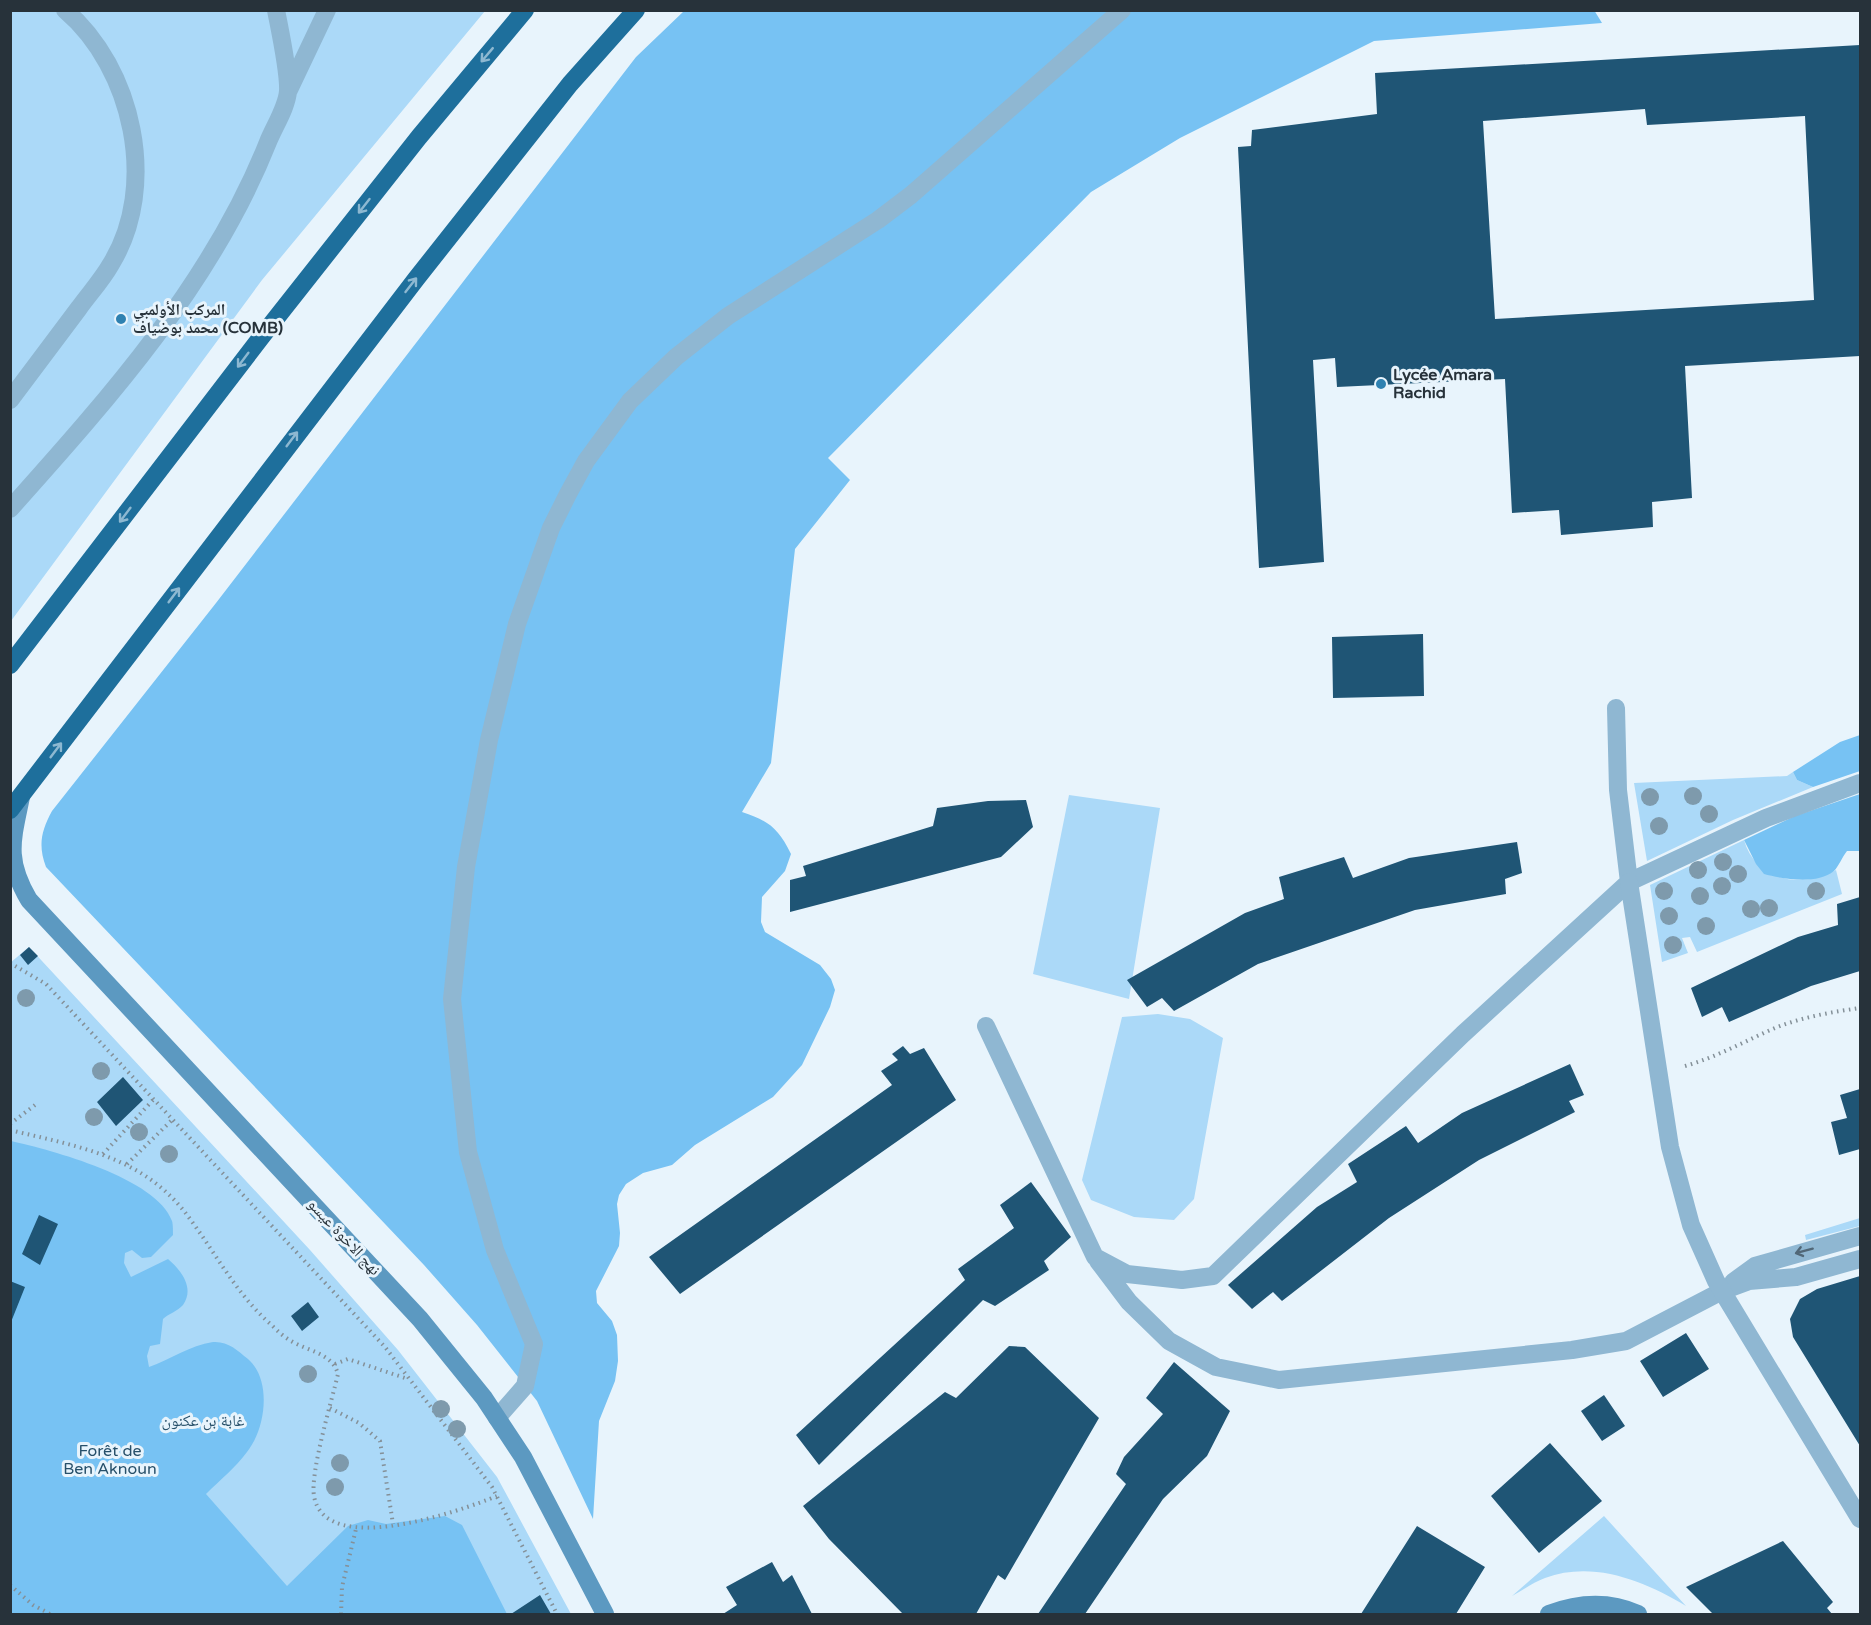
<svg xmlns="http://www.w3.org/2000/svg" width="1871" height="1625" font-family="'Varela Round','Noto Naskh Arabic',sans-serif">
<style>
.green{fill:#abd9f8}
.forest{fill:#77c2f3}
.building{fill:#1f5575;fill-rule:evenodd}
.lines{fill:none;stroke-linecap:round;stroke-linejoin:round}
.path{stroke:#849098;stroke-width:4;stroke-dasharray:1.5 4.5;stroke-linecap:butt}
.lane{stroke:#8fb7d2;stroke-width:18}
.street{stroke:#8fb7d2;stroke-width:18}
.secondary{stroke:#5c99c1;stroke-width:18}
.highway{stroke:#1e6f9c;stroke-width:18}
.tree{fill:#7e9aac}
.oneway{stroke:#8db8d1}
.oneway2{stroke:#516777}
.poi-dot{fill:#2e81b1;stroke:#e8f4fc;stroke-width:2}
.labels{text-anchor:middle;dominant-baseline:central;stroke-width:6;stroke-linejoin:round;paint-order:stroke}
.poi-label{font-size:16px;font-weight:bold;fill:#27323a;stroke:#e8f4fc;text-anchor:start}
.street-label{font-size:16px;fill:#27323a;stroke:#e8f4fc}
.park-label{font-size:16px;fill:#27506a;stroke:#e8f4fc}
</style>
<rect width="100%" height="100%" fill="#e8f4fc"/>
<path class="green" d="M11,11H485L262,280L11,621Z
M1793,772L1797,780L1813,787L1733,820L1647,861L1634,783L1787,776Z
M1069,795L1160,808L1129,999L1033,974Z
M1744,840C1755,880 1802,890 1836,870L1842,894L1697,952L1690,937L1682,938L1688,953L1662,962L1650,885Z
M29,947L310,1250L398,1350L497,1477L571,1614H11L10,963Z
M1158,1014L1190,1019L1223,1038L1194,1199L1174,1220L1134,1217L1091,1200L1082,1180L1122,1017Z
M1860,1218V1226L1806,1240L1805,1235Z
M1604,1516L1686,1606C1645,1581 1593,1560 1545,1578C1534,1582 1523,1590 1512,1596Z"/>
<path class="forest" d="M1594,10L1602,23L1374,41L1180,138L1091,192L828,458L850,480L795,549L771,763L742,812C769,821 778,828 791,854L785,871L762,897L761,922L765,932L820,965L831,979L835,990L830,1007L802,1065L773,1097L695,1145L672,1165L643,1173L626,1184L619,1195L617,1204L620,1233L619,1246L596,1291L597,1303L612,1321L617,1335L618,1361L615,1381L599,1421L593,1519L537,1401L477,1325L424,1265L46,867C38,846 41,831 52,811L216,603L636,57L684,11Z
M1860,735V771L1813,787L1797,780L1793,772L1840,742Z
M1860,794V851H1847C1842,857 1839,866 1834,871C1817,885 1783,879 1764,874L1756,864L1744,840L1795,816Z
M11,1141C51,1150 157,1178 172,1221C173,1224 173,1231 173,1235L151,1257L142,1258L132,1250L125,1253L124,1263L131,1277L168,1259C181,1270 195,1288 183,1305C178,1311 168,1314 163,1319L160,1344L150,1346L147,1356L149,1367C170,1360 190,1345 213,1342C228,1341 237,1350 248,1359C272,1380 266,1428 247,1452C236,1467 220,1480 206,1494L287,1586L348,1526L368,1520L386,1524L445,1516L462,1525L507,1614H11Z"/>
<path class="building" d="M1860,45V356L1685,366L1692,498L1652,502L1653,527L1561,535L1559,510L1512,513L1505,379L1337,387L1335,358L1313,360L1324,562L1259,568L1238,147L1251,146L1252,130L1377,114L1375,73ZM1645,109L1647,125L1805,116L1814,300L1495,319L1483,121Z
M1423,634L1424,696L1333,698L1332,637Z
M1026,800L1033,827L1001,857L790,912V880L806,876L803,866L933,826L937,808L988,801Z
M1517,842L1522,873L1505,879L1506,894L1415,910L1258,964L1174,1011L1162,998L1147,1007L1127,980L1245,913L1284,899L1279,877L1344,857L1353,878L1409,858Z
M1860,897V971L1811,986L1729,1022L1722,1007L1702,1017L1691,988L1798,937L1838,925L1837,904Z
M29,947L38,956L28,965L20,955Z
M903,1046L910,1054L924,1048L956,1100L680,1294L649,1257L892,1085L881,1071L898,1060L892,1054Z
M1570,1064L1584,1095L1569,1101L1575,1112L1479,1160L1389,1218L1282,1301L1273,1292L1252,1309L1228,1285L1317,1207L1357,1182L1348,1164L1406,1126L1418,1143L1462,1113Z
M123,1077L143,1100L116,1126L97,1102Z
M1860,1089V1149L1839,1155L1831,1122L1847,1118L1840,1095Z
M1031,1182L1071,1237L1044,1261L1049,1270L995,1306L983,1300L819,1465L796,1435L965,1280L958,1269L1014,1228L1000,1205Z
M39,1215L58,1224L40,1265L22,1254Z
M1860,1276V1446L1793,1337L1790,1319L1800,1299L1817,1289Z
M10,1281L25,1287L11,1322H10Z
M308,1302L319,1317L302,1331L291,1316Z
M1686,1333L1709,1369L1663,1397L1640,1361Z
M1009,1346L1025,1347L1099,1418L1005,1580L998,1575L976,1614H903L829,1539L803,1506L945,1392L956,1398Z
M1174,1362L1230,1411L1207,1456L1163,1499L1085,1614H1038L1126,1484L1116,1474L1124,1457L1163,1414L1146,1398Z
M1604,1395L1625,1426L1602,1441L1581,1411Z
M1550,1443L1602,1501L1539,1553L1491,1496Z
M1417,1526L1485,1567L1456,1614H1361Z
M1783,1541L1833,1602L1827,1608L1832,1614H1713L1686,1587Z
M772,1562L783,1582L792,1575L812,1614H723L737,1605L726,1587Z
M540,1595L551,1614H511Z"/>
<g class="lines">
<path class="path" d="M10,963L46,984L385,1347L492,1487L557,1614
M1685,1066C1717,1057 1745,1041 1775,1028C1802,1017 1832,1012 1860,1008
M10,1124L35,1105
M10,1130C80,1147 146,1157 190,1219C216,1254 235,1291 267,1321C274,1327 280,1334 288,1339C305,1351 332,1352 338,1374C332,1400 310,1472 314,1496C325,1559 460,1511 497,1496
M103,1154L153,1100
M127,1164L172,1120
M335,1364L348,1359L408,1379
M330,1408L359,1423L380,1441L393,1524
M10,1585L33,1605L50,1614
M341,1614L342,1587L356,1529"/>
<path class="lane" d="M288,92L327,10
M10,400C33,369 56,339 79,308C89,294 102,280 111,264C159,186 133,68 65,10
M10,509C110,397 212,283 268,142C274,127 287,107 288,91C289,72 280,31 276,10
M1616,708L1618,790L1629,882
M986,1026L1095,1257L1127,1274L1182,1280L1213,1276L1463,1034L1629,882L1766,818L1860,783
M1098,1261L1129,1302L1169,1341L1216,1367L1279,1380L1572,1350L1626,1341L1722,1291L1749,1281L1796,1277L1860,1259
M1733,1282L1755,1266L1860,1236
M497,1418L525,1386L534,1344L495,1250L468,1152L452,999L466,867L489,740L517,624L551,528L568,494L586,461L630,401L676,357L728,316L878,220L911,195L1122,10"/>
<path class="street" d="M1629,882L1670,1147L1691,1225L1716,1281L1860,1519"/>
<path class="secondary" d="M21,797C12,841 5,859 29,900L420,1319L484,1398L523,1457L605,1614
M1549,1614C1578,1603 1609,1601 1638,1614"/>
<path class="highway" d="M10,665L262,336L419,137L525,10
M10,810L416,279L570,84L636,10"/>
</g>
<g class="tree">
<circle cx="1693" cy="796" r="9"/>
<circle cx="1650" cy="797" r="9"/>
<circle cx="1709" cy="814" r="9"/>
<circle cx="1659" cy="826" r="9"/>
<circle cx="1723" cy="862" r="9"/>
<circle cx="1698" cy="870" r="9"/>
<circle cx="1738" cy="874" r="9"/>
<circle cx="1722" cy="886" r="9"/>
<circle cx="1664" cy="891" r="9"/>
<circle cx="1816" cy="891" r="9"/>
<circle cx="1700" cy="896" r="9"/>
<circle cx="1769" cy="908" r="9"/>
<circle cx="1751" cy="909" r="9"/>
<circle cx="1669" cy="916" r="9"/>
<circle cx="1706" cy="926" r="9"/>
<circle cx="1673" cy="945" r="9"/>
<circle cx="26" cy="998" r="9"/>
<circle cx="101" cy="1071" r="9"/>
<circle cx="94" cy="1117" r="9"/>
<circle cx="139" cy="1132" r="9"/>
<circle cx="169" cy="1154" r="9"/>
<circle cx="308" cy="1374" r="9"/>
<circle cx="441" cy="1409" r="9"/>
<circle cx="457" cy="1429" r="9"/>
<circle cx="340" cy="1463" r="9"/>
<circle cx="335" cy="1487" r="9"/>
</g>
<defs><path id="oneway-shaft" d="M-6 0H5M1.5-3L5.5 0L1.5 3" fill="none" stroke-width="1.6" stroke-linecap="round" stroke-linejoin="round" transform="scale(1.5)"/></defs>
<g class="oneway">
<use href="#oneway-shaft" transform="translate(487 55) rotate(130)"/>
<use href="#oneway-shaft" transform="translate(364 206) rotate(128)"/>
<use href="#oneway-shaft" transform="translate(411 285) rotate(-52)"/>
<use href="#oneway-shaft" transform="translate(243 360) rotate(127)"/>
<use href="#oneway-shaft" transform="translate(292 439) rotate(-53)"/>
<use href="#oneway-shaft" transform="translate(125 515) rotate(127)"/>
<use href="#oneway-shaft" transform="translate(174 595) rotate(-53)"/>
<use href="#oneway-shaft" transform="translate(56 750) rotate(-53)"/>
</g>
<use class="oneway2" href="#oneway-shaft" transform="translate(1804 1251) rotate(165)"/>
<g class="poi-dot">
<circle cx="121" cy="319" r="6"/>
<circle cx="1381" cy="384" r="6"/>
</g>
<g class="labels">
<g class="poi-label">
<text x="133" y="310">المركب الأولمبي<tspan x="133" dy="18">محمد بوضياف (COMB)</tspan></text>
<text x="1393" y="375">Lycée Amara<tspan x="1393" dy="18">Rachid</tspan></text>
</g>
<g class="street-label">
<text transform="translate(344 1237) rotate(47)">نهج الاخوة عيسو</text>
</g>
<g class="park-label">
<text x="203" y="1421">غابة بن عكنون</text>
<text x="110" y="1451">Forêt de<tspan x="110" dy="18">Ben Aknoun</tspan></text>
</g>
</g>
<rect width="1871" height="1625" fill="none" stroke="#27323a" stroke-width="24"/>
</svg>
